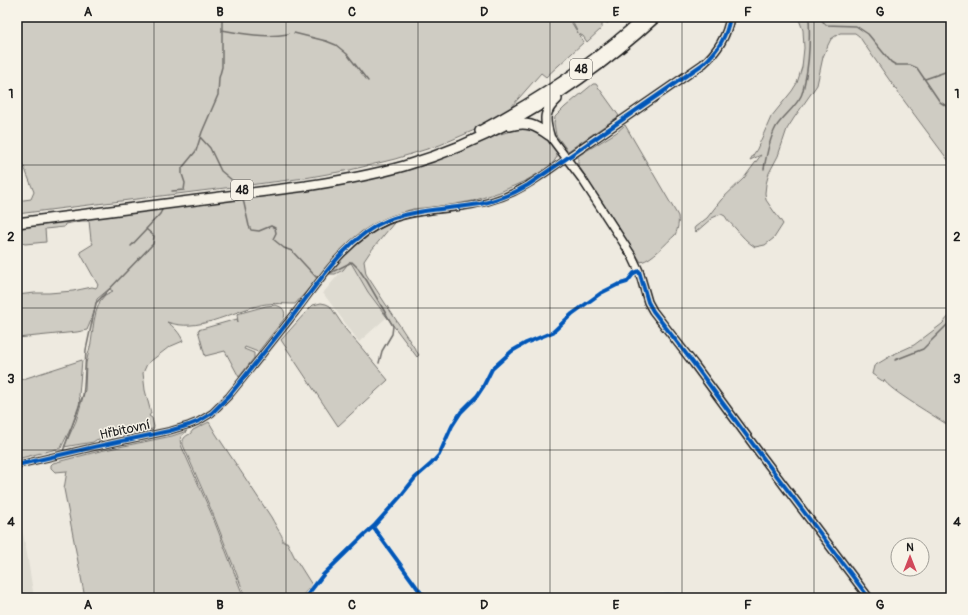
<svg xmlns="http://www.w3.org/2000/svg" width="968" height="615" font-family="Pangolin,sans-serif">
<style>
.built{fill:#dedbd1}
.green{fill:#cfccc3;stroke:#767470}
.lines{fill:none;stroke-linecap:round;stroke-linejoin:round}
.stream{stroke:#6f6d69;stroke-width:1.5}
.street-casing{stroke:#1c1c1c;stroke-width:8}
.secondary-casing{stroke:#1c1c1c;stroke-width:10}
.highway-casing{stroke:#1c1c1c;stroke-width:12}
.street{stroke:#f7f3e8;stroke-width:4.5}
.secondary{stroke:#f7f3e8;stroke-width:7}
.highway{stroke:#f7f3e8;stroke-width:9}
.cycleway-casing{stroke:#f7f3e8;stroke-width:6}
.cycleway{stroke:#0057b8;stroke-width:4}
.grid{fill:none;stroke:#1c1c1c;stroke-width:1;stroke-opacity:0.55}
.labels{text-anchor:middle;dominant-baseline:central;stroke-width:3;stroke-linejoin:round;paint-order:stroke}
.shield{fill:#f7f3e8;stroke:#5e5c59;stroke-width:1}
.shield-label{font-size:12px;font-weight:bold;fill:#1c1c1c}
.street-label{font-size:13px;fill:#1c1c1c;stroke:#f7f3e8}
.neatline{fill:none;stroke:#1c1c1c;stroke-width:1.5}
.grid-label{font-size:13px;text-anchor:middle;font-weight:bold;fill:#1c1c1c}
</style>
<rect width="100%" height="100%" fill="#eeeae0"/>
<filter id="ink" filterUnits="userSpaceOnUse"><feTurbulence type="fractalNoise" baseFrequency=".025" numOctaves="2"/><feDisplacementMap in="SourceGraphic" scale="8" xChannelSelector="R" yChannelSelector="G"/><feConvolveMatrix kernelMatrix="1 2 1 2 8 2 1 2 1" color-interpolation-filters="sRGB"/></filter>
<g filter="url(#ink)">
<path class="built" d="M350,261L368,292L387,317L359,342L323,293Z
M17,503L27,554L34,598H17Z"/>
<path class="green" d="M17,17H568L578,33L570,17H612L608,23L604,22L602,24V28L587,42L583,36L579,34L584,42L546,77L541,73L504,115L477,129L440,145L395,159L350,170L305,178L17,214V201L31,199L34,192L17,149Z
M798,17H951V164L902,98L869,51L859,36L855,33H840L831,39L828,45L823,57L817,85L794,118L787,129L778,156L769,173L766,184L765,193L766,200L775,213L779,218L783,224L774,238L765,245L755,247C747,242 742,236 736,229C732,224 728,222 725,216L721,214L712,218L696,232L694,229L695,227L707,218L721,200L744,178L761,155L750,160L757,149L771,117L792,91L797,83L802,67L804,48L803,30Z
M593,84H596L619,116L568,151L556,135L554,123L555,117L565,107Z
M625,125L678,216C679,222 678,229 675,235C666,243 653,259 641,262L578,165V156L617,132Z
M517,129C523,129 530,129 536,131C545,135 551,145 557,151V157L553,163L544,170L527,180L500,192L473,201L450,205L413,209L403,212L370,252L364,261L366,274L419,355L417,357L368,292L350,261L343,270L335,274H322L295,304C282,304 269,302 257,306C228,313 198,333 167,322C173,326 180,333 183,341L169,347L147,364L143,373L145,390L151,413L149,416L152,418L154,427L153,429L108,436L96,440L93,442L64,447L76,421L85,390L86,363L91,343L94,321L96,312L100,301L105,295L113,291L109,289L97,299L94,313L87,330L77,332L17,338V295L35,293H49L73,291L92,287L96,288L98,285L83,258L80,252L93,244L91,240L89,221H82L65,224L64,227L45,229L46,242L25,244L17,241V227L330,186Z
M321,303L326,304L330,306L346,330L360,346L388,380L338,426L281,340L306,312L313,305Z
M275,305C283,307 286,310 284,319L258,352L245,347L244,349L254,353V358L239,377L225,351L205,356L198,330L237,319L238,322L237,314L266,306Z
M951,314V427C938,418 889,390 884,380V382L872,374L874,366L894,354L914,345L942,324Z
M82,360L79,395C83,410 67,434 61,448L17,459V381Z
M209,422L216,434L271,517C273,520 274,523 276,526C279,532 283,535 283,542H287L295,558L312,585L300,598H246L213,514L183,445C182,439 185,436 190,434L193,430Z
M187,431C181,436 179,437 181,445L212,515L244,598H85L64,489L67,471L55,472L51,468V465L53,463L100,451L172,436Z"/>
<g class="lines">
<path class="stream" d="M819,17L826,25L856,26L868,34L891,62L896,65H910L917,68L940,102L951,109
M222,30C243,34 266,38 288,34
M294,33L326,41L336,45L347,54L368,81
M925,79L951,70
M200,137L210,148L221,171L239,186
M764,169C766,157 770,138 776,127C783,116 795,108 801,96C803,92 804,86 805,81C810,59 810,39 809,17
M172,191L184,190L185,183L182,174V168L196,151L202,132L218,95L219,78L222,67V20L221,17
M243,199L249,226L251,230L259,231L271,226L275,228L276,233L273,239L284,248L292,251L316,277H319
M131,246L146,230
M326,275L352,262L358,268L367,281L393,326L392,334L382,351L379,363
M895,360L923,349L951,321
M62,454L83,395L84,387L86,350L96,303L153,244L154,236L146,229L160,214L163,208"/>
<defs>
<path id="street" d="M17,465L94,447L169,431L189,425L199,421L212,413L229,396C251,369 273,341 295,313C320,280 348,237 388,221C421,208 458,211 491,201C520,193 543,175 567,158"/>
<path id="secondary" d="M549,135L582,179L632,256L639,271L648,302L653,311L694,364L758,451L869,598
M567,158L703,64C718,51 727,36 730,17"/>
<path id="highway" d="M510,126C526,121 535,125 549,135
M480,131C539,99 595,63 644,17
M549,135C544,119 544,111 557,99
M17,223L306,186C339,181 372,175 404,166C500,138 583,84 656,17"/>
</defs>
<use href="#street" class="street-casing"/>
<use href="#secondary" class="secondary-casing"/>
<use href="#highway" class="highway-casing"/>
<use href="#street" class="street"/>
<use href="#secondary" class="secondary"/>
<use href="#highway" class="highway"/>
<defs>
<path id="cycleway" d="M17,465L94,447L169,431L189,425L199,421L212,413L229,396C251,369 273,341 295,313C320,280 348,236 388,220C417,209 450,209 480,204C498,200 513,194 528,185L703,64C718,51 727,36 730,17
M373,527L421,593L433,598
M305,598L323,575L364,535L374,526L400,497L415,478L431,464L439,455L443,446L452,426L461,412L477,396L483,387L492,369L512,351L526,343L553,332L572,314L601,293L617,285L627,282L634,273L639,271L648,302L653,311L694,364L758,451L869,598
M618,598L630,596L646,597L667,595L702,598"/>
</defs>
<use href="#cycleway" class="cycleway-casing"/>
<use href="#cycleway" class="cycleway"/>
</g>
</g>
<path class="grid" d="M154,17V598M286,17V598M418,17V598M550,17V598M682,17V598M814,17V598M17,165H951M17,308H951M17,450H951"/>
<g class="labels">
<g class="shield">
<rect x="570" y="59" width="22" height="20" rx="3"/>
<rect x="231" y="180" width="22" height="20" rx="3"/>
</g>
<g class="shield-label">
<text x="581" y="69">48</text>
<text x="242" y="190">48</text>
</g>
<g class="street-label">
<text transform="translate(125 430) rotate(-12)">Hřbitovní</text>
</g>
</g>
<rect width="968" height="615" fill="none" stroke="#f7f3e8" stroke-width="44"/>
<g transform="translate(910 557)"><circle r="19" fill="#f7f3e8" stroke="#9f9d96"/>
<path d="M0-3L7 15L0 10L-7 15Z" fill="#d1495b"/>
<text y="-6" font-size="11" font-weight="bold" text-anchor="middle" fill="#1c1c1c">N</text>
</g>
<rect x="22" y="22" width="924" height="571" class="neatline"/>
<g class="grid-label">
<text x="88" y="16">A</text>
<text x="220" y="16">B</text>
<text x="352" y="16">C</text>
<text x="484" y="16">D</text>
<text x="616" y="16">E</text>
<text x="748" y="16">F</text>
<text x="880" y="16">G</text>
<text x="11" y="98">1</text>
<text x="957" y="98">1</text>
<text x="11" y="241">2</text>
<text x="957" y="241">2</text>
<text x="11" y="383">3</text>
<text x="957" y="383">3</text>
<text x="11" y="526">4</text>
<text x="957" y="526">4</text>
<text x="88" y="609">A</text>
<text x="220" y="609">B</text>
<text x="352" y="609">C</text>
<text x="484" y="609">D</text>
<text x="616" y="609">E</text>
<text x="748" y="609">F</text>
<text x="880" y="609">G</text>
</g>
</svg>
